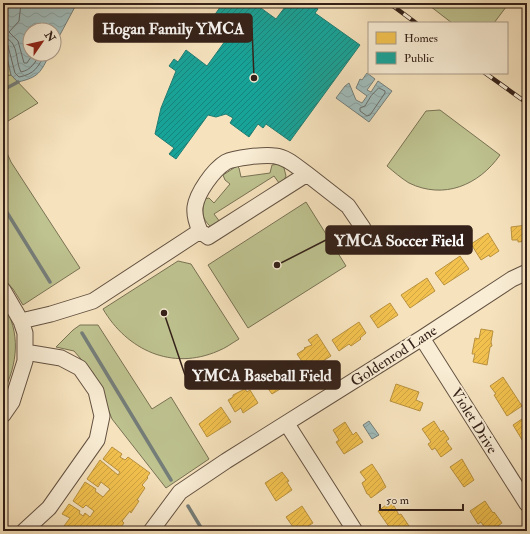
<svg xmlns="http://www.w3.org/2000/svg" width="530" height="534" font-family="'IM FELL Double Pica',serif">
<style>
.grass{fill:#bec390;stroke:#797254}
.forest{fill:url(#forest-firs);stroke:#797254}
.water{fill:url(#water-waves);stroke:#757e7a}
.homes{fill:url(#homes-hatch);stroke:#b9913e}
.public{fill:url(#public-hatch);stroke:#207c72}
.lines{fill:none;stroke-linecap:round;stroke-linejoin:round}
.shore{stroke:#6a6e6a;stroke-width:1}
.stream{stroke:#757e7a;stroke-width:3.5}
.minor-casing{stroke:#645242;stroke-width:17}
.minor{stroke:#f9edd5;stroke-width:15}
.rail-casing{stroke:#342119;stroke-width:4.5}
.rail{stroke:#f9edd5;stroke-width:3;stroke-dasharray:9;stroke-linecap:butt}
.labels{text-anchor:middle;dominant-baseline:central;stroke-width:4;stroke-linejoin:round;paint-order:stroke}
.street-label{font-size:15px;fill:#342119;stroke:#f9edd5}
.leader{fill:none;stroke:#342119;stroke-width:1.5}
.callout-dot{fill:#342119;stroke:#f9edd5;stroke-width:1.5}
.callout{fill:#342119;stroke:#342119;stroke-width:1.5}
.callout-label{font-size:16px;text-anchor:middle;font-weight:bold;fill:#fff}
</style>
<defs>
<pattern id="forest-firs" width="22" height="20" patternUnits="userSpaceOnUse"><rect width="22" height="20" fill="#bec390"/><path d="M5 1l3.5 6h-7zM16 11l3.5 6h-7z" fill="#a4a77c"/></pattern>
<pattern id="water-waves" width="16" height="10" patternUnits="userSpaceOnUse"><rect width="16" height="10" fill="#a0bcbb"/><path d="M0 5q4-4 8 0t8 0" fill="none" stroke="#8aa1a0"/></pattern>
<pattern id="homes-hatch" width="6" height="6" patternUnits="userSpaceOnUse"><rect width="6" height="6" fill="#f2c14e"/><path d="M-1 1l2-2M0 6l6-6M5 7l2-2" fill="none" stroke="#d0a644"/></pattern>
<pattern id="public-hatch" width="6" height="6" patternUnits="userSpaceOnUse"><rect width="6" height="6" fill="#17a398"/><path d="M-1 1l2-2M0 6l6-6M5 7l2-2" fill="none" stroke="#16847b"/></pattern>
</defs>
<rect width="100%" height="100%" fill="#f6e3be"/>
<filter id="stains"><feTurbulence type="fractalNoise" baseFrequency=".005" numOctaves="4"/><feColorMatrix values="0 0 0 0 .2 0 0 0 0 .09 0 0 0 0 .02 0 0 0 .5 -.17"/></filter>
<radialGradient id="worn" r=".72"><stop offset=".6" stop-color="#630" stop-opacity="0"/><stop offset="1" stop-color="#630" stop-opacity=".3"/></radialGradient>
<path class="grass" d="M426,3H509L494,23H452Z
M11,75L38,103L3,124V76Z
M440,110L500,155C479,185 444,200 409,183C401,178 394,172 387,166L426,111Z
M3,144L11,162L80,268L23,305L13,289L3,278Z
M279,164L284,168L286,176L283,182L279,183L274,176L214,214L220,222L211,227C201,218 202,212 205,199L209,198L214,203L230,184L225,180L223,175L237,166L239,168L241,177L270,173L272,165Z
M306,202L346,266L248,328L208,265Z
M178,261L191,264L239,339C232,343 226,348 218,351C172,371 127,350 103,309Z
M3,303C21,333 18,363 3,393Z
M80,325H98L152,409L171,397L209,459L166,488L112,419L94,374L74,351L56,347L73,330Z"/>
<path class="forest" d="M3,3H6L3,39L11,75L3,76Z"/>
<path class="water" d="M6,3H77L54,46V30H30V54H50C40,73 39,77 18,82L11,75L3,39Z
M367,73L375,79L367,90L371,92L378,81L392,91L369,122L336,98L345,86L349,83L356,100L362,103L367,96L356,88L360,79L362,80Z
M369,421L379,435L372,439L363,425Z"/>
<path class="homes" d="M527,225V241L518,242V240H512L511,227Z
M488,233L499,251L490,257L489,255L481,260L471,244Z
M460,256L469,269L444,285L435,273Z
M427,278L435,291L410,308L401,295Z
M390,303L398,315L378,328L370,316Z
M359,322L366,333L360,338L361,339L351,346L349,344L339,351L332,340Z
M481,329L493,331L491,342L492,346L490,347L487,365L473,362L475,354H472L475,338L479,339Z
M317,334L331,356L315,366L312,361L305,366L297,354L305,349L304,348L312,345L308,340Z
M278,367L290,383L272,394L261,379L262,378L259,373L266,368L270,373Z
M503,377L522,406L507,416L494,395L496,394L490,386Z
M396,384L419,392L416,400L423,403L420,411L390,401Z
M245,389L247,392L250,390L258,403L243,413L241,408L235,412L228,400L233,397V395Z
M221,407L231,422L207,437L199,424Z
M525,417H527V448L513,425Z
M434,421L441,432L443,430L449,439L446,441L452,449L441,457L435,448L432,450L428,444L431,442L422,429Z
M345,422L353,435L356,432L363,442L344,454L336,442L339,440L333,430Z
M112,447L122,454L120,457L125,460L128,457L150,473L147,477L148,478L142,485L145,488L137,500L139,501L131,513L130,511L122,521L124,523L118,531H62L61,530L70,518L62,514L69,504L80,511L79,513L83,516L85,513L90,517L94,511L86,505L83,508L73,501L85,482L96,489L95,491L103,497L110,489L101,482L98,487L87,479L100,460L118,475L120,472L103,459Z
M462,459L474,480L464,487L450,467Z
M372,464L380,476L386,487L371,498L368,494H367L362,483L366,480L360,472Z
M282,472L289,481L287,482L292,490L276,501L265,483Z
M485,501L493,513L494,512L502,523L491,531H487L481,522L478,524L470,511Z
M392,504H393L399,515L401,514L409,526L401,531H392L378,511L386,505L387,507Z
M302,506L313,523L308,526L311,531H296L286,517Z"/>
<path class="public" d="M223,3H254L276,19L288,3H314L315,4L314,6L318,9L315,13L360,45L290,141L266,124L263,128L258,124L249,137L230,123L233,118L226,114L216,117L208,115L176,159L169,154L174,148L155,134L161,108L176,71L169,66L174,59L178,62L186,50L207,66L228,37L209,23Z"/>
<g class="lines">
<path class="shore" d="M21,3L19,21L9,32L18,41L24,63H27L33,54
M3,38C19,39 15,61 21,72C31,70 35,63 40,54
M3,43H6L8,46L15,73L19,77C35,74 38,67 45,54
M379,88L385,91V93L370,115L367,116L360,111V108L365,106L371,96Z"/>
<path class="stream" d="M3,90L18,82
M3,206L50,282
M82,333L171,480
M188,506L203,531"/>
<defs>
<path id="minor" d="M200,231C197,224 194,215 195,207C197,193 213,170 226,162C234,158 265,154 275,156C287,157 297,167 307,174
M3,290L21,321L25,333V361L12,402L3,415
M21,321L51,314L93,301L200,231L208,237L307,174L348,206L363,228
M422,338L527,504
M287,424L355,531
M24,531L49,508L97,440L102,416L96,391L80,368L61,358L25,352
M151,531L180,492L226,461L422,338L512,279L527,272"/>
</defs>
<use href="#minor" class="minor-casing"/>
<use href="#minor" class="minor"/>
<defs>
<path id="rail" d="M389,3L416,23
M485,73L527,103"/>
</defs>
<use href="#rail" class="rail-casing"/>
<use href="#rail" class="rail"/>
</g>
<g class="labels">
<g class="street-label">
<text transform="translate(394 356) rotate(-33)">Goldenrod Lane</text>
<text transform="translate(474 421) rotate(58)">Violet Drive</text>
</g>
</g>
<path class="leader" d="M254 78L252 28M277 265L326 240M164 313L185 375"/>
<g class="callout-dot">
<circle cx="254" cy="78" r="4"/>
<circle cx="277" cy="265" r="4"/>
<circle cx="164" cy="313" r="4"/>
</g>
<g class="callout">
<rect x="94" y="14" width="158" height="28" rx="4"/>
<rect x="326" y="226" width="146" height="28" rx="4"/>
<rect x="185" y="361" width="155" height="28" rx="4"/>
</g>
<g class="callout-label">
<text x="173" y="34">Hogan Family YMCA</text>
<text x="399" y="246">YMCA Soccer Field</text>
<text x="262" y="381">YMCA Baseball Field</text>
</g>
<rect width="530" height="534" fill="none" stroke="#f6e3be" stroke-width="16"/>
<rect x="4" y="4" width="522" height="526" fill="none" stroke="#342119" stroke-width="2"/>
<rect x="8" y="8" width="514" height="518" fill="none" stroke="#342119"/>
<rect x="368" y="22" width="140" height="52" fill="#f9edd5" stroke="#aa9b8a"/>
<rect x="376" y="32" width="20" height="12" fill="#f2c14e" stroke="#aa9b8a"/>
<text x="404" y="42" font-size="12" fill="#342119">Homes</text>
<rect x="376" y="52" width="20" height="12" fill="#17a398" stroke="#aa9b8a"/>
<text x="404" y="62" font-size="12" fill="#342119">Public</text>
<g transform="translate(42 42) rotate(56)"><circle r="19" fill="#f9edd5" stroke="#aa9b8a"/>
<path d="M0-3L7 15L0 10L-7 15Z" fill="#8f2418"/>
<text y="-6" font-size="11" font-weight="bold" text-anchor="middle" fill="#342119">N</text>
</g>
<path d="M380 504v6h83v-6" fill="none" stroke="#342119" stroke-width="2"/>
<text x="386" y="504" font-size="12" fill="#342119" stroke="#f9edd5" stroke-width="3" paint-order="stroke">50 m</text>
<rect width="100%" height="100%" filter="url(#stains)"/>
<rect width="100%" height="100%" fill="url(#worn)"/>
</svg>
